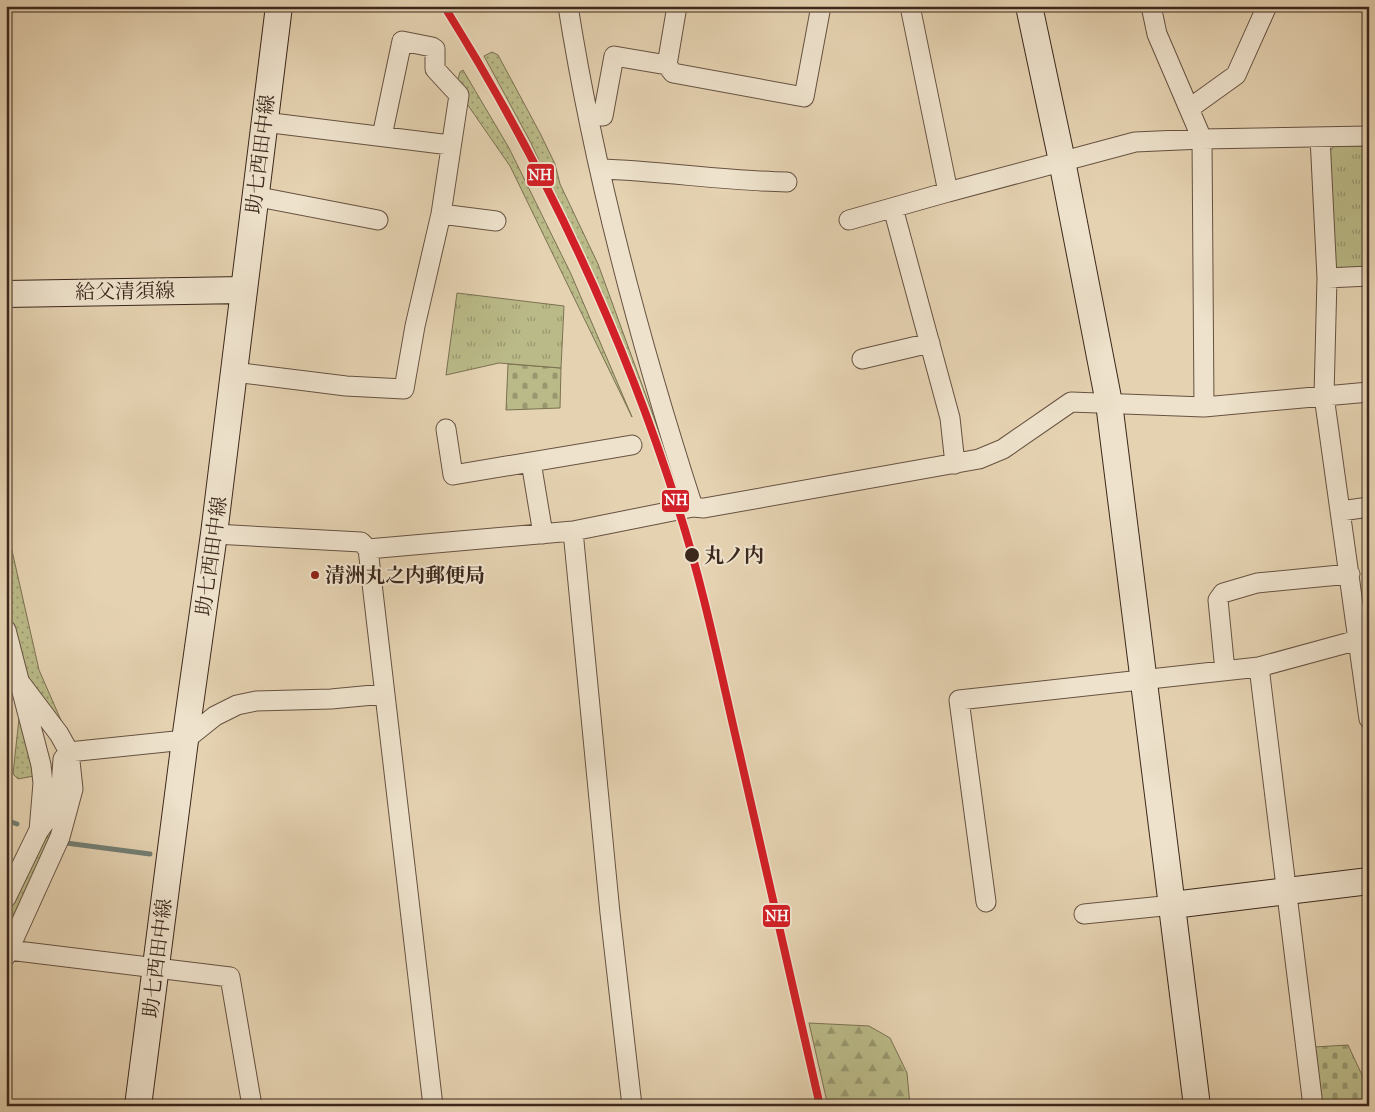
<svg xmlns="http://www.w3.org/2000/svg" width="1375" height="1112" font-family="'IM FELL Great Primer','Noto Serif JP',serif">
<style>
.grass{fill:url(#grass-dots);stroke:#7b7152}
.forest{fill:url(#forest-firs);stroke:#7b7152}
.cemetery{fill:url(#cemetery-stones);stroke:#7b7152}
.park{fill:url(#park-tufts);stroke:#7b7152}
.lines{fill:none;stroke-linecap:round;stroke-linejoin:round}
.stream{stroke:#727e73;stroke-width:5}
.street-casing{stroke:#665242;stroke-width:21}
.secondary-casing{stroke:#3c281d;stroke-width:28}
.street{stroke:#eee2cc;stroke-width:19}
.secondary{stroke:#eee2cc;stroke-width:26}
.rail-1-casing{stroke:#eee2cc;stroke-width:11}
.rail-1{stroke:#d12027;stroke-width:8}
.stop-dot{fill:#3c281d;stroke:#eee2cc;stroke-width:2}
.poi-dot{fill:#8f2418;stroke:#eee2cc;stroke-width:2}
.labels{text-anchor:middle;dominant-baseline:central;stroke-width:4;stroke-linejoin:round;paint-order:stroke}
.street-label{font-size:20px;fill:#3c281d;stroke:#eee2cc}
.stop-label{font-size:20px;font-weight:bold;fill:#3c281d;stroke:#eee2cc;text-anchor:start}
.poi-label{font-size:20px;font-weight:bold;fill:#3c281d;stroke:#eee2cc;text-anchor:start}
.line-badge{stroke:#eee2cc;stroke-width:2}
.badge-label{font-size:14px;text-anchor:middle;font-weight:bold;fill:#fff}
</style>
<defs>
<pattern id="grass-dots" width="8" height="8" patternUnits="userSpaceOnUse" patternTransform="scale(1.25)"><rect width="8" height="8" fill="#baba88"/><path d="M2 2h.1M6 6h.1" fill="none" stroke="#98976f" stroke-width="1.8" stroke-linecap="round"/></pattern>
<pattern id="forest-firs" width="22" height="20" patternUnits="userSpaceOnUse" patternTransform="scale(1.25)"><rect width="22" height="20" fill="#baba88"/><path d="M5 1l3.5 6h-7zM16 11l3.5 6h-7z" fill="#98976f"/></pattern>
<pattern id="cemetery-stones" width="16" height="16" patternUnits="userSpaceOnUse" patternTransform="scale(1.25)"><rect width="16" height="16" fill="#baba88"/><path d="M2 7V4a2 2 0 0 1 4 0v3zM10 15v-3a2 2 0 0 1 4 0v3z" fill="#98976f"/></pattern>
<pattern id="park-tufts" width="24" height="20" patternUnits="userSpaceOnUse" patternTransform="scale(1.25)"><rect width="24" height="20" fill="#baba88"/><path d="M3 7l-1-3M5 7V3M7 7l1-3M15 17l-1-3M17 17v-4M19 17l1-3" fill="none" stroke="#98976f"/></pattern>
</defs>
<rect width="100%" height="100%" fill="#e5d2b1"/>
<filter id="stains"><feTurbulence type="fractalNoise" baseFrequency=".004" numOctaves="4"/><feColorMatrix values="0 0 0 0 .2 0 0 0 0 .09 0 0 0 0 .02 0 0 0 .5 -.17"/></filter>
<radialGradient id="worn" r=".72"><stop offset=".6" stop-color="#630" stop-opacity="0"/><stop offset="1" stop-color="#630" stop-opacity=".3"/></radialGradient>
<path class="grass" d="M492,52L498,55L541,135L555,164L560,184L598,264L684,500L680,505L649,413L531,143L484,56Z
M463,70L509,148L571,274L632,417L510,166L465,101L457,82L460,72Z
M6,524L39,670L71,743L26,681L6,605Z
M20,709L34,776L18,779L13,774Z
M63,807L6,939V912L38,844Z"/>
<path class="forest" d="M809,1023L869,1026L890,1038L907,1073L910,1106H828Z"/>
<path class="cemetery" d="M508,364L561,368L560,408L506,410Z
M1348,1045L1369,1090V1106H1321L1314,1047Z"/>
<path class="park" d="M1334,146H1369V270L1340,271L1333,266L1329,152Z
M457,293L564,306L561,368L499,363L446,375Z"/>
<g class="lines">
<path class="stream" d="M6,820L17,824
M66,843L150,854"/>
<defs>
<path id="street" d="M568,6C595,177 640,343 693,507
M677,6L667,65L673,73L804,97L821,6
M910,6L948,192L1135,142L1202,139L1369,136
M1151,6L1157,34L1202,139L1204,407
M1190,108L1236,75L1267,6
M588,114L603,116L614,56L667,65
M264,122L450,145
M1320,137L1327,278L1324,396L1369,719
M600,169C663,171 725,181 787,182
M254,196L378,220
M893,208L950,418L955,464
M441,214L496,221
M849,220L948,192
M1327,278L1369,276
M862,359L930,343
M234,372L346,386L404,389L415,326L441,214L459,95L435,69V49L432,47L402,41L382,136
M446,429L453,475L632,445
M531,462L543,534
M1341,511L1369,507
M573,531L610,913L632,1106
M214,534L361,542L368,549L433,1106
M368,549L573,531L693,507L704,508L979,459L1003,449L1071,402L1204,407L1369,392
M6,630L41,765L43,783L39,831
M1259,667L1313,1106
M1225,671L1218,600L1223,593L1257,583L1350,574
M6,898L38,832L60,801L63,759L69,752L185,740L215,716L237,705L256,701L331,699L384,694
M986,902L959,700L1259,667L1358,640L1369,639
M1084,914L1173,905
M9,950L230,977L252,1106
M6,956L60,837L73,789L69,752L59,734L19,681"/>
<path id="secondary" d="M1029,6L1062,161L1109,403L1197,1106
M6,294L243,290
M1173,905L1369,881
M138,1106L185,740L214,534L279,6"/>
</defs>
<use href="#street" class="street-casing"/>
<use href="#secondary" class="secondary-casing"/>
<use href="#street" class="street"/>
<use href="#secondary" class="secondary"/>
<defs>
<path id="rail-1" d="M444,6C543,164 623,333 679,511C704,589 720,670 739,751C766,869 793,987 820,1106"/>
</defs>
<use href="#rail-1" class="rail-1-casing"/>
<use href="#rail-1" class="rail-1"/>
</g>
<circle class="stop-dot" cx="692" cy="555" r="8"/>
<circle class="poi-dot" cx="315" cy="575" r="5"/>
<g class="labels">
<g class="street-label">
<text transform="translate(260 154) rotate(-83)">助七西田中線</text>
<text transform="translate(125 291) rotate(-1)">給父清須線</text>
<text transform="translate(211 556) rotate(-82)">助七西田中線</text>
<text transform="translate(157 958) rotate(-83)">助七西田中線</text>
</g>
<g class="stop-label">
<text x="704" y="555">丸ノ内</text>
</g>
<g class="poi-label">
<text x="325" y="575">清洲丸之内郵便局</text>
</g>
</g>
<g class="line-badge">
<rect x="526" y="163" width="29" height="24" rx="5" fill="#d12027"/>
<rect x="661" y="489" width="29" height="24" rx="5" fill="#d12027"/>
<rect x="762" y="904" width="29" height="24" rx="5" fill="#d12027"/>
</g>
<g class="badge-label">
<text x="540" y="180">NH</text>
<text x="676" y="505">NH</text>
<text x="777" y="921">NH</text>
</g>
<rect width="1375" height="1112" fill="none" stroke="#e5d2b1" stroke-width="25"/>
<rect x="8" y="8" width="1360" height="1097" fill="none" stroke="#3c281d" stroke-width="2.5"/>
<rect x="12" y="12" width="1350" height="1087" fill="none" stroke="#3c281d"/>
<rect width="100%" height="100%" filter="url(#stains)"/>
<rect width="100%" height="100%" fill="url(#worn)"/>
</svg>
